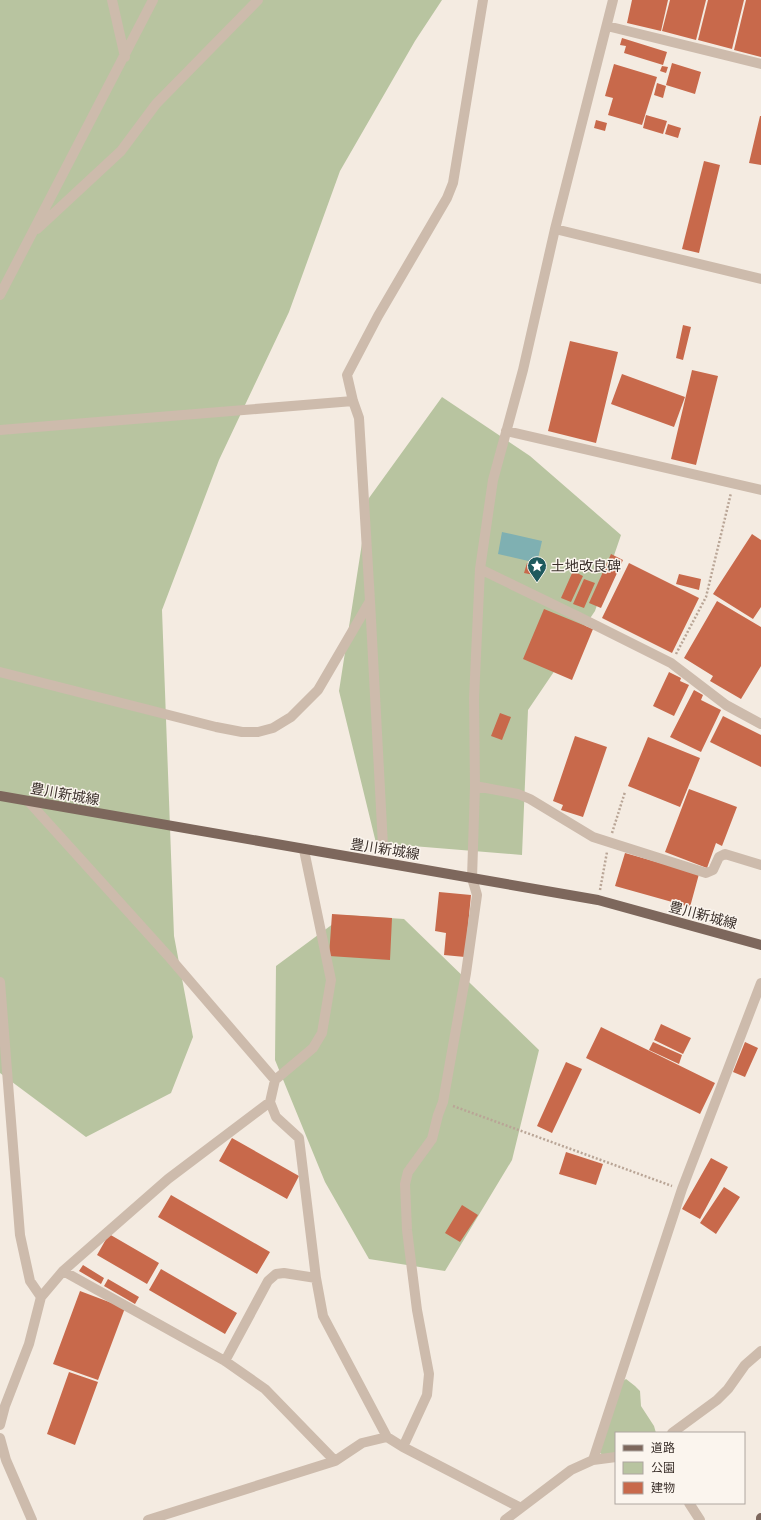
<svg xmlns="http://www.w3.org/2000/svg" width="761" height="1520" font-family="'PT Sans Narrow','Noto Sans JP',sans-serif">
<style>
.green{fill:#b8c4a0}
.water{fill:#7fb0b2}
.building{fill:#c8694b}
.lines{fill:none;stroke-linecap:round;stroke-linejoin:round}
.path{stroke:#b9a596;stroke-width:2.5;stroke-dasharray:2 2;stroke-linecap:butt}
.minor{stroke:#cdbbac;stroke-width:10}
.major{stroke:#7d675c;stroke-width:10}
.labels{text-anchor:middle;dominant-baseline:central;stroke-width:3;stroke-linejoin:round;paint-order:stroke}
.poi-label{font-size:14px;fill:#3b302b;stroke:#fbf5ee;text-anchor:start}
.street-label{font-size:14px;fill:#3b302b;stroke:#fbf5ee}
</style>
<rect width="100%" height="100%" fill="#f4ebe1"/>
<path class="green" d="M0,0H442L415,41L340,171L289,312L219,460L162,610L174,936L193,1037L171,1093L86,1137L0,1073Z
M442,397L530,456L621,535L595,611L528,710L522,855L376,843L339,691L369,498Z
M345,915L404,919L539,1050L512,1160L445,1271L369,1259L325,1182L275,1060L276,966Z
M626,1379L635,1386L640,1391L641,1406L654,1426L656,1433H616V1454L604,1456L599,1452L623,1381Z"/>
<path class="water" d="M502,532L542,541L537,563L498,554Z"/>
<path class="building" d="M632,0H668L661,31L627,23Z
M670,0H706L696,40L662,31Z
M708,0H744L732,49L698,40Z
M746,0H761V57L734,50Z
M622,38L667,52L663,65L624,53L626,46L620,45Z
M672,63L701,72L695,94L666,85Z
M614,64L657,77L642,125L608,115L613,98L605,96Z
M662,66L668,67L666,73L660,71Z
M657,83L666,86L663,98L654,95Z
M646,115L667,121L663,134L643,128Z
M760,116H761V165L749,163Z
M596,120L607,123L605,131L594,128Z
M668,124L681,128L678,138L665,134Z
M704,161L720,165L699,253L682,249Z
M683,325L691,327L683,360L676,358Z
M570,341L618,352L596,443L548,431Z
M692,370L718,376L696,465L671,459Z
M622,374L685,397L674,427L611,404Z
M752,534L761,540V607L753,619L713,594Z
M611,554L623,560L601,608L589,603Z
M527,563L541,567L539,576L524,573Z
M629,563L699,598L672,653L602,618Z
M573,571L583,576L571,602L561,598Z
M679,574L701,579L699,590L676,584Z
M584,579L595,583L584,608L573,604Z
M717,601L761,627V666L741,699L710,681L713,676L684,658Z
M544,609L593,629L572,680L523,659Z
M669,672L681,678L680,681L689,685L674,716L653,706Z
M694,690L703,695L701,700L721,710L701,752L670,737Z
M500,713L511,717L502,740L491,736Z
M723,716L761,735V767L710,742Z
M575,736L607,747L583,817L561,810L563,805L553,801Z
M648,737L700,758L680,807L628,786Z
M689,789L737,807L722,846L716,843L707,868L665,852Z
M625,853L699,874L690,907L615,886Z
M439,892L471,895L465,957L444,955L446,933L435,931Z
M332,914L392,918L390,960L329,956Z
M661,1024L691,1038L683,1054L654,1040Z
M601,1027L715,1083L700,1114L586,1058Z
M653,1042L682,1055L679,1064L649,1050Z
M745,1042L758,1048L745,1077L733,1072Z
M566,1062L582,1069L552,1133L537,1126Z
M232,1138L299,1176L287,1199L219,1161Z
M566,1152L603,1164L596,1185L559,1174Z
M711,1158L728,1167L700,1219L682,1209Z
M724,1187L740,1197L716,1234L700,1223Z
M171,1195L270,1252L257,1274L158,1217Z
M462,1205L478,1215L460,1242L445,1233Z
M109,1234L159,1263L147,1284L97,1255Z
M83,1265L104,1278L101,1284L79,1271Z
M161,1269L237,1313L225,1334L149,1290Z
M108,1279L139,1297L135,1304L104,1286Z
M80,1291L125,1308L98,1380L53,1364Z
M69,1372L98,1382L75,1445L47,1434Z"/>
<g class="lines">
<path class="path" d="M676,654L706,597L731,493
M612,833L625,792
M600,890L607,852
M453,1106L672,1186"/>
<path class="minor" d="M112,0L125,57
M607,26L761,64
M37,229L121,151L156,104L258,0
M555,229L761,279
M0,295L153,0
M0,430L353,401
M506,431L761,490
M480,569L579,617L671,663L726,705L761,724
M0,672L216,727L242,732H258L273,728L291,717L318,690L370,601
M475,786L518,794L530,799L593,837L706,873L713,870L719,857L725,854L761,865
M29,802L170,958L275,1080
M383,846L370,601L359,418L353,401L347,375L378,316L447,198L453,183L483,0
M304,850L331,980L322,1033L313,1048L275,1080L270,1102L276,1117L299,1138L316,1278L323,1316L387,1437L403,1447L521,1508
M0,982L20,1235L30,1281L41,1297
M63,1271L225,1361L265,1389L335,1461
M225,1361L268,1281L276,1274L284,1273L316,1278
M0,1425L5,1406L29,1344L41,1297L63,1271L168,1179L270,1102
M672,1433L717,1400L728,1389L745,1365L761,1351
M0,1438L6,1460L32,1520
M403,1447L427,1395L429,1374L417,1310L407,1230L405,1184L408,1172L432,1139L438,1115L443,1102L466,973L477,895L472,878L475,786L474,698L480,569L493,480L523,370L555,229L613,0
M593,1460L682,1189L761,983
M689,1503L700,1520
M148,1520L335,1461L362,1443L387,1437
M505,1520L571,1470L593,1460L616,1457"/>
<path class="major" d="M0,796L598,900L761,945
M761,1520V1518"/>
</g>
<defs>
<symbol id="sight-pin" viewBox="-11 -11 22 30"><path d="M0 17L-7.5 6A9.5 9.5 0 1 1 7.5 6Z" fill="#1f5a5e" stroke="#fbf5ee"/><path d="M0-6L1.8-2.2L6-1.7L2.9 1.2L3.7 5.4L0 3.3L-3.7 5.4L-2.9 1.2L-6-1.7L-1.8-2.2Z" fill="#fff"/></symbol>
</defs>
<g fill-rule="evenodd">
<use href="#sight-pin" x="526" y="555" width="22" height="30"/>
</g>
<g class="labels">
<g class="poi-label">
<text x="551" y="566">土地改良碑</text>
</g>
<g class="street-label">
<text transform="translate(65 794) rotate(10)">豊川新城線</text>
<text transform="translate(385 849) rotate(9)">豊川新城線</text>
<text transform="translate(703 915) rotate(15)">豊川新城線</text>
</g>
</g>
<rect x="615" y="1432" width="130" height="72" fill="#fbf5ee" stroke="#aea6a0"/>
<rect x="623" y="1445" width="20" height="6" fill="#7d675c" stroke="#aea6a0"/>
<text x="651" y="1452" font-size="12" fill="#3b302b">道路</text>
<rect x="623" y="1462" width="20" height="12" fill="#b8c4a0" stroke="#aea6a0"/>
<text x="651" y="1472" font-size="12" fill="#3b302b">公園</text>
<rect x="623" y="1482" width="20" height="12" fill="#c8694b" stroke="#aea6a0"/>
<text x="651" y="1492" font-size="12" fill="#3b302b">建物</text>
</svg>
